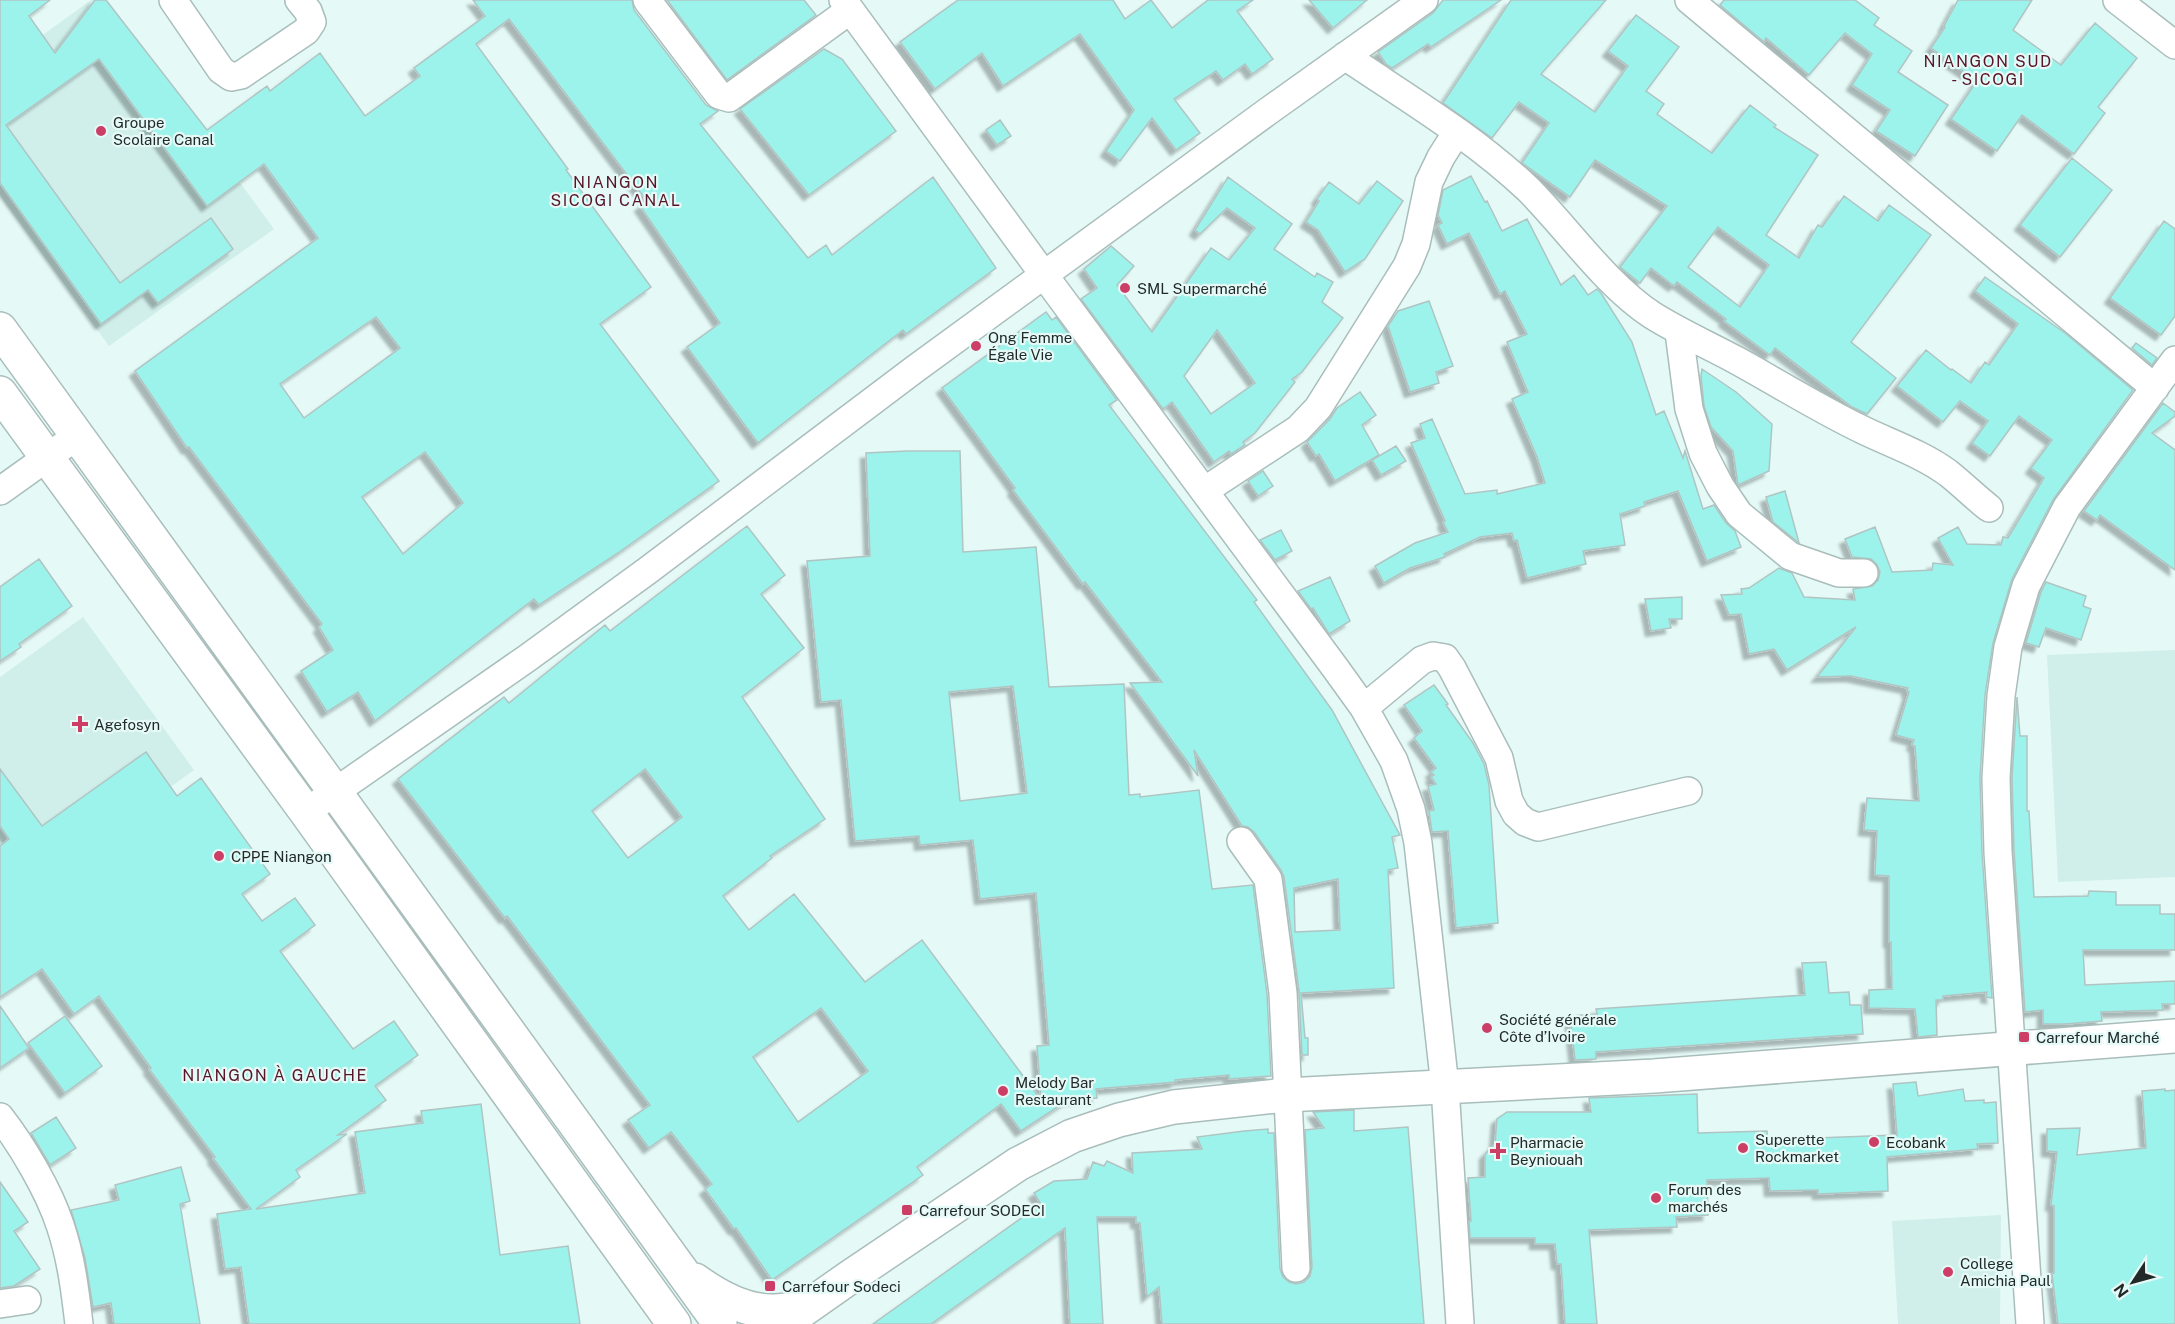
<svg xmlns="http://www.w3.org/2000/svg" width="2175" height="1324" font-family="'Public Sans',sans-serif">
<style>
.built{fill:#d0eeea}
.building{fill:#9cf3eb;stroke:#b0c5c3;stroke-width:1.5;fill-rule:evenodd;filter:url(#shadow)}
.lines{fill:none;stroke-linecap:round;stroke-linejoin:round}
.street-casing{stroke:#a9bebb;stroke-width:30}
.secondary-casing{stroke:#a9bebb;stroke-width:36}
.street{stroke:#fff;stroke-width:27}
.secondary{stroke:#fff;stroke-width:33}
.poi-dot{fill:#cc3e66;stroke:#e5faf7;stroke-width:2}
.labels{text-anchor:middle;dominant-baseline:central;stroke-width:4.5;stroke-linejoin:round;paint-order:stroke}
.poi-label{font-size:15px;fill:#222a29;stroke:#e5faf7;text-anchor:start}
.neighbourhood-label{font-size:16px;letter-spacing:1.5px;fill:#591528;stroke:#e5faf7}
</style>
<defs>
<filter id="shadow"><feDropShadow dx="-5.5" dy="5.5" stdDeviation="1.5" flood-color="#0004"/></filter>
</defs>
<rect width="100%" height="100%" fill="#e5faf7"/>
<path class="built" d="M91,0H106L274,229L109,346L0,196V66Z
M83,617L194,770L0,911V677Z
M2175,650V877L2058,882L2047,655Z
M2001,1215L2000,1324H1898L1892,1221Z"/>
<path class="building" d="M0,0H50L29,16L55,53L95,0H106L207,130L267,86L270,91L320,53L365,116L420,76L414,68L485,16L473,0H632L634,10L706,105L718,111L700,124L808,258L826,245L832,255L933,177L996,268L906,334L903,330L758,443L687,347L720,323L640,206L647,201L509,19L476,44L568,169L566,170L651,287L600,324L719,481L618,553L539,605L534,599L375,721L358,692L327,712L301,671L333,650L319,627L322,624L189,447L187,448L135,371L318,238L264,164L207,206L99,59L6,125L120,283L211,218L233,249L158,303L148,290L101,324L0,183ZM376,317L400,348L304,418L280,384ZM425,452L463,503L403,554L362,497Z
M667,0H804L816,15L727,80Z
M958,0H1113L1125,19L1151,0L1172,28L1208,0H1253L1237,11L1273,59L1252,74L1245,64L1223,80L1216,71L1174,99L1200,133L1176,150L1152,118L1120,161L1106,151L1134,110L1080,34L1003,86L982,53L935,89L900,42Z
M1309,0H1367L1333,28Z
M1443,0H1501L1431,47L1428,44L1392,68L1386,64L1378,52L1433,13Z
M1511,0H1606L1541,74L1595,112L1628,66L1608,51L1636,15L1679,47L1646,91L1664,104L1657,114L1712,153L1750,105L1776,125L1774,127L1818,155L1766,235L1799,258L1818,225L1822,227L1844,196L1878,221L1889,205L1931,235L1851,342L1896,378L1867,414L1852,407L1775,348L1770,355L1724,321L1726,319L1677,282L1674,286L1651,268L1640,283L1620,267L1667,206L1595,160L1570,197L1522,163L1549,123L1519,102L1492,138L1443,103ZM1718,227L1769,265L1740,307L1688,267Z
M1724,0H1855L1879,18L1874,25L1912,51L1898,72L1948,105L1915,156L1876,131L1890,110L1852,85L1872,54L1845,33L1809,75L1766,38L1764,42L1720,5Z
M1958,0H2032L2013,30L2061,65L2095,23L2137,58L2098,107L2105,113L2074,154L2022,115L1997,151L1951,119L1977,81L1931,48L1945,27L1944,26Z
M824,49L842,59L896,131L809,195L740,109Z
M1000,120L1011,136L997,145L986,130Z
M2072,158L2112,190L2060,257L2020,225Z
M1471,176L1485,202L1487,201L1502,231L1527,219L1561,285L1574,275L1588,295L1597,289L1601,293L1632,342L1656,415L1664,411L1683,458L1685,451L1703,509L1714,505L1726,523L1735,531L1741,547L1707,561L1678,491L1644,502L1645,506L1620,514L1625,545L1583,551L1586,564L1527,578L1517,540L1514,541L1512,533L1480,537L1444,554L1445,557L1410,568L1384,583L1375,566L1415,543L1448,532L1443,522L1445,521L1411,443L1425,438L1420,424L1432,419L1465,494L1497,490V494L1545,483L1537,457L1512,399L1528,392L1507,342L1527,334L1505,291L1500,294L1469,233L1447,244L1438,225L1442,223L1438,215L1443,190Z
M1228,177L1292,224L1274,249L1315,277L1317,273L1333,282L1322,302L1343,318L1302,372L1292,379L1295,382L1255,433L1243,442L1245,445L1231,454L1229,451L1214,462L1172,402L1163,409L1081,299L1097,288L1084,269L1111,246L1134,266L1117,285L1152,332L1211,248L1229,260L1255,228L1227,208L1200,234L1195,230ZM1217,330L1255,383L1211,414L1184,376Z
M1377,181L1403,201L1365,259L1345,272L1318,230L1306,222L1319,201L1317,199L1329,182L1359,204Z
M2164,221L2175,229V316L2161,335L2110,298Z
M1985,277L2065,333L2133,390L2053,500L2012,579L1993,643L1985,695L1980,778L1982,853L1992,998L1986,997L1987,992L1943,996V1000H1936L1937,1035L1918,1037L1915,1009L1869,1008V990L1892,989L1891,942H1889V876L1875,875L1877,831L1864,830L1867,798L1919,801L1915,746L1912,745L1914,740L1896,735L1909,692L1907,691L1908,688L1851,676L1817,677L1856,627L1787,670L1774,649L1749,654L1741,614L1729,615L1721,595L1742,594L1741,589L1749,588L1779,568L1792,573L1804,597L1855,600L1853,589L1872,586L1878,580L1880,572L1877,565L1871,559L1852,557L1845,539L1875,527L1892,572L1932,570L1933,563L1953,565L1938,538L1958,527L1967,544L2001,545L2003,537L2008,538L2044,478L2031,468L2052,440L2019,416L1990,456L1972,443L1988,421L1960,401L1943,422L1897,386L1926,350L1951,370L1952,369L1971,383L1985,362L1989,365L2018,324L1975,291Z
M1429,301L1453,366L1436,372L1439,383L1410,392L1388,326L1398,311Z
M1046,312L1052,320L1056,317L1117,400L1109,405L1257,600L1254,602L1332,710L1400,835L1392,837L1398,868L1388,870L1394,988L1301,993L1305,1038H1308V1055H1302L1299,991L1284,877L1281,870L1254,832L1248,827L1242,826L1194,750L1198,776L1130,683L1162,682L1085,582L1083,584L1013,490L1015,488L942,388ZM1338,879L1340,930L1295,932L1294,888Z
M2136,343L2157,358L2152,365L2132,348Z
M1702,369L1736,392L1772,424L1769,471L1738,485L1733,451L1711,427L1704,406L1701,376Z
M1360,392L1376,415L1362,425L1379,455L1335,481L1319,454L1316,456L1307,442L1330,419L1337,408Z
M2163,403L2175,412V416L2152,433L2175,450V570L2100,515L2097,520L2084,511Z
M1396,446L1406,461L1381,475L1372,460Z
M907,451H960L963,552L1036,547L1049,687L1124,684L1129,795L1140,794V797L1199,790L1212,889L1253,885L1267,994L1271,1076L1229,1079V1075L1175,1080L1176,1082L1096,1089L1097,1098L1068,1100L1021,1131L1001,1104L917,1167L923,1175L772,1280L736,1228L734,1229L705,1189L712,1184L671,1132L649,1148L628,1120L650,1105L507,916L505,918L398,779L504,697L509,703L605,625L610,631L747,526L785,575L761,594L804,648L742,697L825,819L770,856L772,858L723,896L749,930L794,894L865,982L922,940L1041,1100L1037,1046L1049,1045L1036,893L980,899L973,840L920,845L919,836L855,841L841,700L821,702L807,561L870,556L866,453ZM1013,686L1027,793L960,801L949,692ZM645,769L682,817L628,858L592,811ZM821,1008L868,1071L798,1122L753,1057Z
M1263,471L1273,486L1258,496L1248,481Z
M1785,491L1799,543L1773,522L1766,497Z
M1281,530L1292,551L1275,560L1260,540Z
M39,559L72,606L19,644L21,647L0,661V587Z
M1330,577L1350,621L1329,634L1313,608L1311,609L1298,591Z
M2046,582L2086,596L2083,606L2091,609L2081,640L2046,628L2039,647L2026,643L2041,592Z
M1682,597V619H1669L1671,628L1651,631L1645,599Z
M1434,685L1448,704L1446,705L1473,743L1484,764L1489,785L1498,923L1456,928L1448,831L1432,832L1429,811L1434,810L1428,786L1436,784L1431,777L1434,775L1431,772L1436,768L1414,738L1422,731L1404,705Z
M2017,697L2020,736H2027V811H2029L2034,897L2088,896L2089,891L2116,892V905H2160V914H2175V950H2083L2085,985L2175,981V1004H2162L2163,1010L2101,1012L2102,1021L2065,1024H2043V1010L2025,1012L2014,851L2012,778Z
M146,752L177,796L201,778L270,874L242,894L262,921L295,898L315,925L280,951L353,1049L394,1021L418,1055L375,1086L386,1100L338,1135L347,1134L296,1170L300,1177L256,1209L365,1193L355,1132L423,1123L421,1111L481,1104L500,1255L568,1246L580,1324H249L241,1267L225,1269L217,1214L251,1209L213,1158L215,1157L149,1069L151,1068L99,996L74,1014L42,969L0,997V846L9,839L0,826V769L42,826Z
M1826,962L1829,993L1849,992L1850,1005H1861L1863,1034L1596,1052V1059L1575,1060L1570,1016L1597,1014L1596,1009L1805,995L1802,963Z
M0,1006L29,1048L0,1068Z
M65,1016L102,1066L65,1093L28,1043Z
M1916,1082L1918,1096L1963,1089L1965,1101L1984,1100V1103L1996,1102L1998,1143L1977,1144L1978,1149L1887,1157L1888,1191L1818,1194V1190L1770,1191L1769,1178L1707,1180L1708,1215L1676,1217L1677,1227L1589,1230L1597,1324H1565L1561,1264H1557L1555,1244H1535V1238H1470L1469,1221H1471L1468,1178L1485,1177V1154L1495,1144L1497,1119L1507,1112H1591L1589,1098L1697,1094L1698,1133L1767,1131L1768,1143L1816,1142V1138L1897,1135L1893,1084Z
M2165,1089V1091L2175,1090V1324H2058L2052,1274L2054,1273V1206L2051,1205L2057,1152L2047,1151V1129L2080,1128L2077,1155L2146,1148L2142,1091Z
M1354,1110V1131L1408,1127L1424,1324H1162L1159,1287L1147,1297L1140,1223H1136V1217H1097L1103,1324H1070L1065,1228L931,1324H873L1041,1204L1034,1193L1054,1181L1087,1179L1093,1162L1104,1166L1107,1161L1133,1173L1132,1153L1202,1149L1197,1137L1244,1131L1268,1129V1133H1274L1280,1269L1283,1277L1289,1282L1296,1284L1304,1282L1310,1276L1312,1267L1305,1130L1324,1128L1313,1112Z
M56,1117L76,1148L50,1165L31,1133Z
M181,1167L190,1201L180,1204L200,1324H114L111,1303L93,1307L85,1258L71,1210L119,1200L115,1185Z
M0,1182L28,1222L14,1231L40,1269L14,1286L0,1288Z"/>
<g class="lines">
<defs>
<path id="street" d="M173,0L221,70L231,77L241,75L306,31L312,22L308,11L299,0
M647,0L719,95L729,98L850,10
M843,0L1044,275L1336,669L1364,708L1394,761L1411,809L1418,843L1445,1087L1460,1324
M1689,0L2155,388
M2117,0L2175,45
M1345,56C1407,98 1473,137 1528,189C1568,229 1605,284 1652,315C1679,332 1708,345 1736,360C1778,383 1819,409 1863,430C1892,444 1922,454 1948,473C1962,484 1975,497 1989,508
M1679,332L1689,409L1703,453L1720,486L1739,514L1790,556L1839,573H1864
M0,491L77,436
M1204,491L1298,429L1318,408L1407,266L1416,244L1429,182L1441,157L1457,132
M1364,708L1422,660L1433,656L1445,658L1452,668L1499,758L1509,801L1516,814L1525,822L1538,827L1688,791
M306,812L526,659L647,571L915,369L1267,112L1424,0
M1241,841L1268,879L1283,993L1296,1268
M0,1117C22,1145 49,1191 60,1225C71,1257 75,1290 79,1324
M0,1304L27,1300
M2030,1324L1998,852L1996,778L2001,696L2008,647L2026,586L2067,507L2175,360"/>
<path id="secondary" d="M0,329L720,1324
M0,393L306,812L674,1324
M695,1280C717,1296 746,1312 774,1311C785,1311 797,1308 808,1306
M783,1324L850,1277L1018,1164L1072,1136L1119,1120L1174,1107L1286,1095L1654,1076L2175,1036"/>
</defs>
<use href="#street" class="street-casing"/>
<use href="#secondary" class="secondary-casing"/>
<use href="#street" class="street"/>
<use href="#secondary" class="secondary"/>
</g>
<g class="poi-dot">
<circle cx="101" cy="131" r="6"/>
<circle cx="1125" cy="288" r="6"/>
<circle cx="976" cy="346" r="6"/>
<path d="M77 715h6v6h6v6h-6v6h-6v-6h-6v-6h6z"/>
<circle cx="219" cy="856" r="6"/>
<circle cx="1487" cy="1028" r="6"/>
<rect x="2018" y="1031" width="12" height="12" rx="3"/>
<circle cx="1003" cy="1091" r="6"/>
<circle cx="1874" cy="1142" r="6"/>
<circle cx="1743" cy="1148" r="6"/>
<path d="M1495 1142h6v6h6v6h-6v6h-6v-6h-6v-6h6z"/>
<circle cx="1656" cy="1198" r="6"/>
<rect x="901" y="1204" width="12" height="12" rx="3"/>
<circle cx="1948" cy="1272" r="6"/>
<rect x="764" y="1280" width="12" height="12" rx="3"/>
</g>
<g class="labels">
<g class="poi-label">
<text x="113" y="122">Groupe<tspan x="113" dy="17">Scolaire Canal</tspan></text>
<text x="1137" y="288">SML Supermarché</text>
<text x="988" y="337">Ong Femme<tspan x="988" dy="17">Égale Vie</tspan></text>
<text x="94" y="724">Agefosyn</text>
<text x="231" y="856">CPPE Niangon</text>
<text x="1499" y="1019">Société générale<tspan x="1499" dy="17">Côte d’Ivoire</tspan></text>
<text x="2036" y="1037">Carrefour Marché</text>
<text x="1015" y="1082">Melody Bar<tspan x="1015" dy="17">Restaurant</tspan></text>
<text x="1755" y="1139">Superette<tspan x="1755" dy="17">Rockmarket</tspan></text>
<text x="1510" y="1142">Pharmacie<tspan x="1510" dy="17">Beyniouah</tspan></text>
<text x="1886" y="1142">Ecobank</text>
<text x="1668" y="1189">Forum des<tspan x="1668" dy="17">marchés</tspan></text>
<text x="919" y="1210">Carrefour SODECI</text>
<text x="1960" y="1263">College<tspan x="1960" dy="17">Amichia Paul</tspan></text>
<text x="782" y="1286">Carrefour Sodeci</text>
</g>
<g class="neighbourhood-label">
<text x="1988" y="61">NIANGON SUD<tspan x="1988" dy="18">- SICOGI</tspan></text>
<text x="616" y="182">NIANGON<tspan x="616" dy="18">SICOGI CANAL</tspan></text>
<text x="275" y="1075">NIANGON À GAUCHE</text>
</g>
</g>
<g transform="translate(2133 1282) rotate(234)" stroke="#e5faf7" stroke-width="4.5" paint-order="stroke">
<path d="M0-4.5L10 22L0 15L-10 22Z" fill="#222a29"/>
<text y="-9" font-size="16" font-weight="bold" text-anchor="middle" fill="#222a29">N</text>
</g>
</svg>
